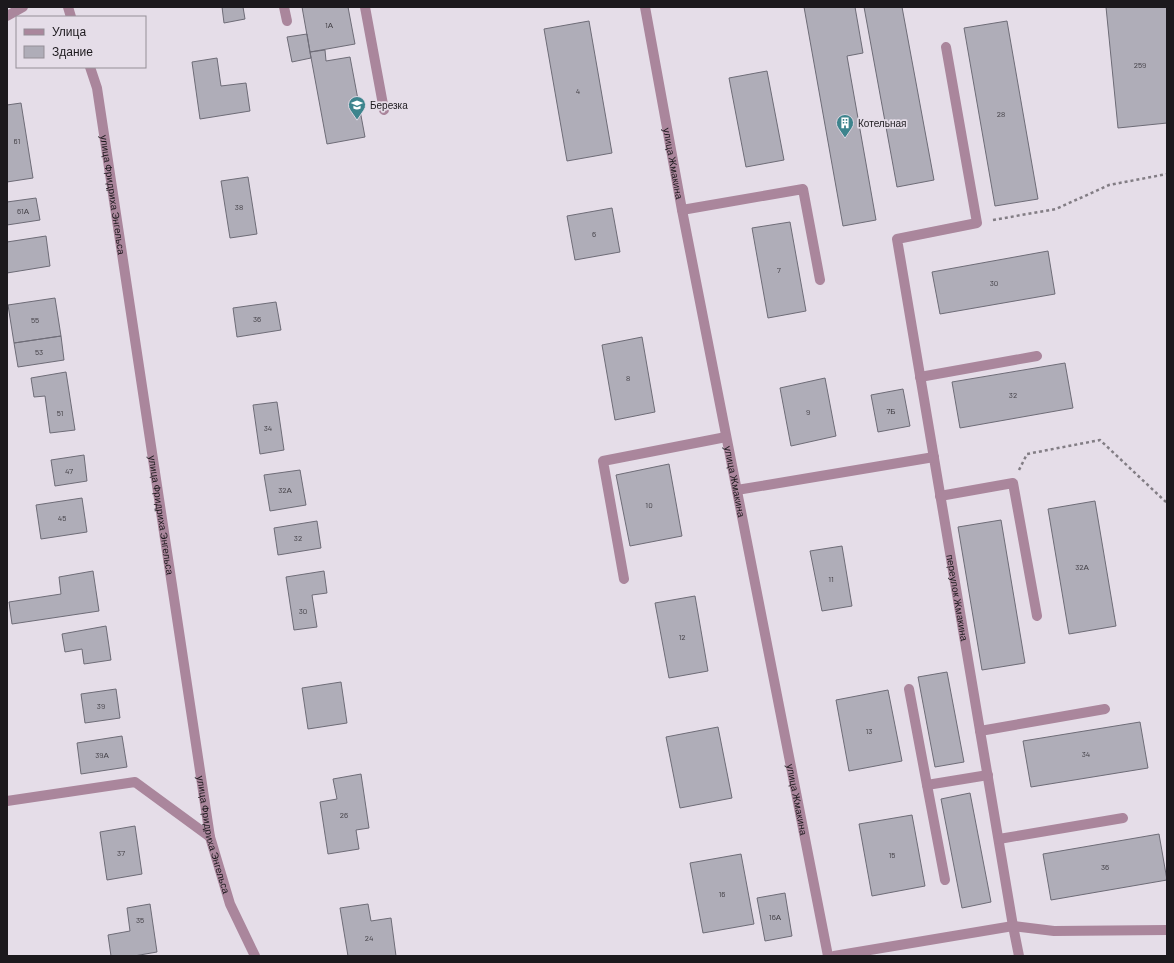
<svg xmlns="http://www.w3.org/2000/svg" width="1174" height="963" font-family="Barlow,sans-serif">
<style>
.building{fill:#afadb8;stroke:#6e6c77}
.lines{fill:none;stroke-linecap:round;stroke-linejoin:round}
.path{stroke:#827d84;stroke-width:2.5;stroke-dasharray:3 3;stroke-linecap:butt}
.minor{stroke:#aa869c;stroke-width:10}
.labels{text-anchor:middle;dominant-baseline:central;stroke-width:3.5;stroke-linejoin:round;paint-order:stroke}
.number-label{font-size:8px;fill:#413e44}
.poi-label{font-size:10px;fill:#1c191d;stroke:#e5dde8;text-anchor:start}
.street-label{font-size:10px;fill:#1c191d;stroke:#e5dde8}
</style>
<rect width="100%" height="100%" fill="#e5dde8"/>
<path class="building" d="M222,7H243L245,19L224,23Z
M302,7H348L355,44L310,52Z
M804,7H855L863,53L847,56L876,220L843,226Z
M864,7H902L934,180L897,187Z
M1106,7H1167V123L1118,128Z
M589,21L612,153L567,161L544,29Z
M1007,21L1038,199L995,206L964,28Z
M307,34L311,58L292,62L287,37Z
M325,50L326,61L350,57L365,137L327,144L310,52Z
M217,58L221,86L246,83L250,111L200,119L192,62Z
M767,71L784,160L746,167L729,78Z
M21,103L33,178L7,182V105Z
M248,177L257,234L230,238L221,181Z
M36,198L40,220L7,225V202Z
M612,208L620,252L575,260L567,216Z
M790,222L806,311L768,318L752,228Z
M46,236L50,266L7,273V242Z
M1048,251L1055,294L940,314L932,272Z
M55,298L61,336L14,343L8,305Z
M276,302L281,330L237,337L233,308Z
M61,336L64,360L18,367L14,343Z
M642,337L655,412L615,420L602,345Z
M1065,363L1073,408L960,428L952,382Z
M66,372L75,430L50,433L45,396L34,397L31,378Z
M825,378L836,436L791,446L780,388Z
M903,389L910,426L878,432L871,395Z
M277,402L284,450L260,454L253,405Z
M84,455L87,481L55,486L51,460Z
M669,464L682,536L630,546L616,475Z
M300,470L306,505L270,511L264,475Z
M82,498L87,532L41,539L36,505Z
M1095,501L1116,626L1069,634L1048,509Z
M1001,520L1025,663L982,670L958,527Z
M317,521L321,548L278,555L274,528Z
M842,546L852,606L822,611L810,551Z
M93,571L99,611L12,624L9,602L61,594L59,577Z
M324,571L327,593L312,595L317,627L294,630L286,577Z
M695,596L708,671L669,678L655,603Z
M106,626L111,660L84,664L82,649L65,652L62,634Z
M947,672L964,762L935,767L918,677Z
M341,682L347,723L308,729L302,688Z
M116,689L120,718L85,723L81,694Z
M888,690L902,761L849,771L836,700Z
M1140,722L1148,768L1031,787L1023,741Z
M718,727L732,798L680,808L666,737Z
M122,736L127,767L81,774L77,743Z
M361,774L369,828L356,830L359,849L328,854L320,802L337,799L333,779Z
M970,793L991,902L962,908L941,799Z
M912,815L925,886L872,896L859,824Z
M135,826L142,874L107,880L100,832Z
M1159,834L1167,880L1051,900L1043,854Z
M741,854L754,924L703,933L690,863Z
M785,893L792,936L765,941L757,898Z
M150,904L157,952L134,956H111L108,935L130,931L127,908Z
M368,904L371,921L391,918L396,956H348L340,908Z"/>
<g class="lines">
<path class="path" d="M993,220L1056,209L1109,185L1167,174
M1019,470L1027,454L1100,440L1167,503"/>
<g class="minor">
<path d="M68,7L71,17"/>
<path d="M284,7L287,21"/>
<path d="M365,7L384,110"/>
<path id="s1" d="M645,7L682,210L828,956"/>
<path d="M7,16L23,7"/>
<path id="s2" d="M946,47L977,223L897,239L1013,926L1019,956"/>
<path id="s3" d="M90,67L97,88L210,837L230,904L255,956"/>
<path d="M682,210L803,189L820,280"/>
<path d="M920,377L1037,356"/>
<path d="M737,490L934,457"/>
<path d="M940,496L1013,483L1037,616"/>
<path d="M624,579L603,461L726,437"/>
<path d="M909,689L927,785"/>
<path d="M980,731L1105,709"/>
<path d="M7,801L135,782L210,837"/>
<path d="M999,839L1123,818"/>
<path d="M945,880L927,785L988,775"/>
<path d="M834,956L1013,926L1054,931L1167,930"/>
</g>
</g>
<defs>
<symbol id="school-pin" viewBox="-11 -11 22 30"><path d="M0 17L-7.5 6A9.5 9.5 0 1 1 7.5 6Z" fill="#3d848d" stroke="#e5dde8"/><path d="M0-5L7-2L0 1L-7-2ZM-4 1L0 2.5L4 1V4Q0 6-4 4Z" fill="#fff"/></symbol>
<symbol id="building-pin" viewBox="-11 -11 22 30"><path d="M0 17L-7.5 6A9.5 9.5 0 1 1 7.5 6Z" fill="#3d848d" stroke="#e5dde8"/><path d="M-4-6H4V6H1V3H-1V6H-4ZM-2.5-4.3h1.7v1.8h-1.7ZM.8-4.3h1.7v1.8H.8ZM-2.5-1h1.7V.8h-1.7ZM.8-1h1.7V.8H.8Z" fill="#fff"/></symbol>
</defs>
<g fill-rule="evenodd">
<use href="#school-pin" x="347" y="95" width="20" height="27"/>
<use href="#building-pin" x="835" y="113" width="20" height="27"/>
</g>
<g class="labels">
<g class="number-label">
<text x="329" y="25">1А</text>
<text x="1140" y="65">259</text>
<text x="578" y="91">4</text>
<text x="1001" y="114">28</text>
<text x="17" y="141">61</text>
<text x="239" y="207">38</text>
<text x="23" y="211">61А</text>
<text x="594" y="234">6</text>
<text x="779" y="270">7</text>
<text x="994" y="283">30</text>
<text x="257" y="319">36</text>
<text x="35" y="320">55</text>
<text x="39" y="352">53</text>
<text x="628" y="378">8</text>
<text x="1013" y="395">32</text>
<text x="891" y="411">7Б</text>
<text x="808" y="412">9</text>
<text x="60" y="413">51</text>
<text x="268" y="428">34</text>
<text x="69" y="471">47</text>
<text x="285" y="490">32А</text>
<text x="649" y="505">10</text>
<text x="62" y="518">45</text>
<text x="298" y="538">32</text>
<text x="1082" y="567">32А</text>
<text x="831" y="579">11</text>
<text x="303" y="611">30</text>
<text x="682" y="637">12</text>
<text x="101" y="706">39</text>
<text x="869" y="731">13</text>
<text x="1086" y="754">34</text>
<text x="102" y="755">39А</text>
<text x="344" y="815">26</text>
<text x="121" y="853">37</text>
<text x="892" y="855">15</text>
<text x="1105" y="867">36</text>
<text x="722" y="894">16</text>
<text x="775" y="917">16А</text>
<text x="140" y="920">35</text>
<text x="369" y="938">24</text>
</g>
<g class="poi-label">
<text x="370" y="105">Березка</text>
<text x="858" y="123">Котельная</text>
</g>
<g class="street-label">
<text stroke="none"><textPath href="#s1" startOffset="159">улица Жмакина</textPath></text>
<text stroke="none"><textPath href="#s3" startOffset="130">улица Фридриха Энгельса</textPath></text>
<text stroke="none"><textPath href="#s1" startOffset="483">улица Жмакина</textPath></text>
<text stroke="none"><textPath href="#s3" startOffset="454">улица Фридриха Энгельса</textPath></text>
<text stroke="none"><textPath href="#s2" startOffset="624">переулок Жмакина</textPath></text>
<text stroke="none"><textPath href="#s1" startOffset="807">улица Жмакина</textPath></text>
<text stroke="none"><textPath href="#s3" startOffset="778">улица Фридриха Энгельса</textPath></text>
</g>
</g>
<rect width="1174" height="963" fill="none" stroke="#1c191d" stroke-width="16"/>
<rect x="16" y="16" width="130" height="52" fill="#e5dde8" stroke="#958f97"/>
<rect x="24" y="29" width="20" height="6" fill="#aa869c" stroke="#958f97"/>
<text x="52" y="36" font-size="12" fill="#1c191d">Улица</text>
<rect x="24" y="46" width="20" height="12" fill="#afadb8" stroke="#958f97"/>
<text x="52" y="56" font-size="12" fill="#1c191d">Здание</text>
</svg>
